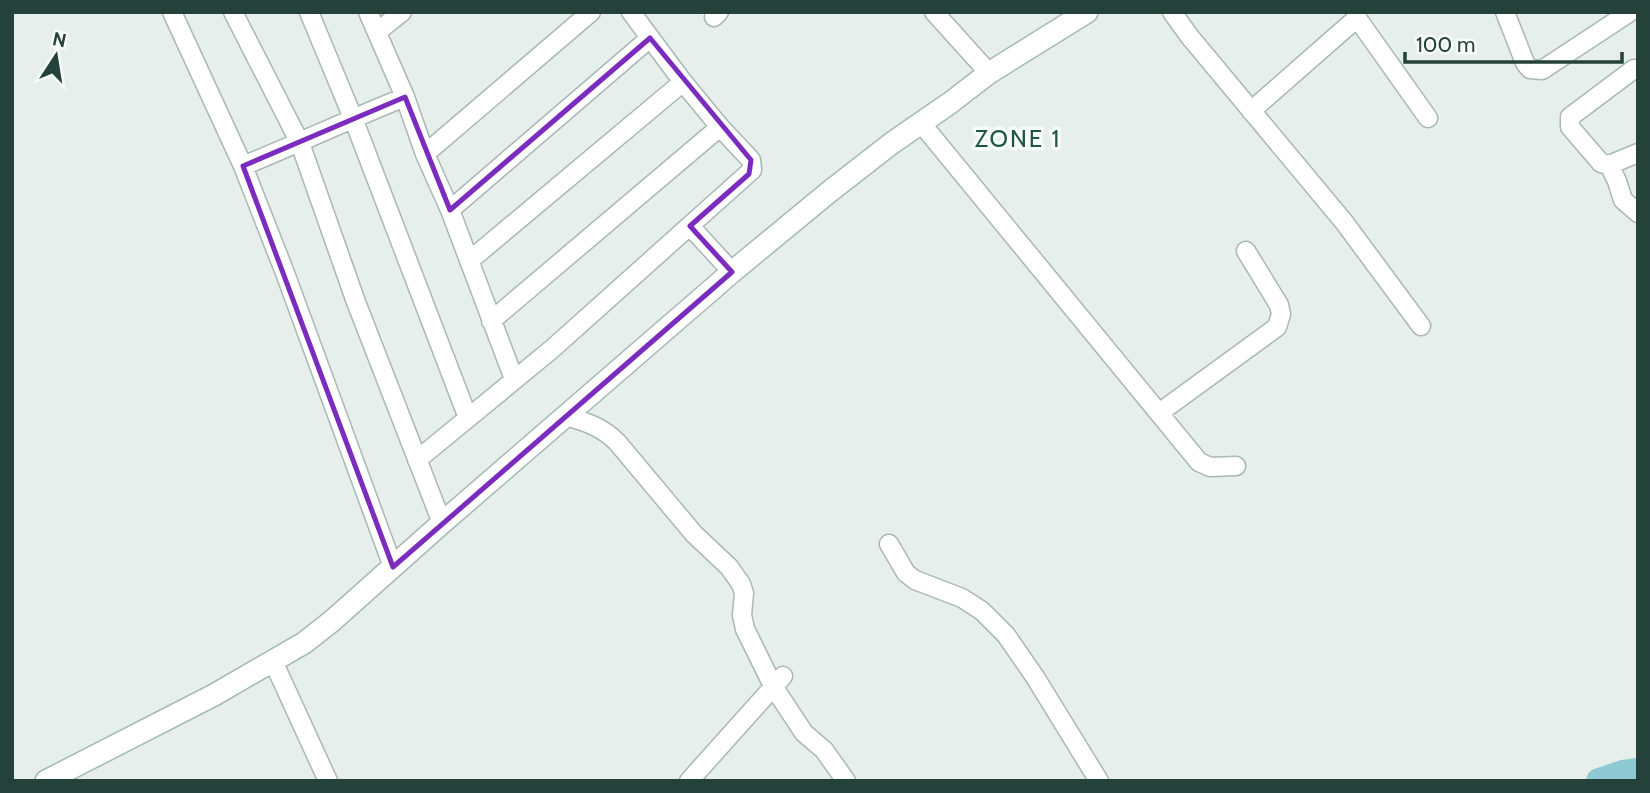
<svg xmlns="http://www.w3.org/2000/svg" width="1650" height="793" font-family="Cabin,sans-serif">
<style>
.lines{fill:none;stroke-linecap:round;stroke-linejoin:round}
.river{stroke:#8ec9d4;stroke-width:26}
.street-casing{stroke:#a8b8b2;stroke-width:21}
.secondary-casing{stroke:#a4bbb3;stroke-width:24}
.street{stroke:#fff;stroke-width:18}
.secondary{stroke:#fff;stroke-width:21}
.marked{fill:none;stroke:#7b2cbf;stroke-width:5;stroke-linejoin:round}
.labels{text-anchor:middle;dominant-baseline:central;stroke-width:7;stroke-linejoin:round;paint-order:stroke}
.neighbourhood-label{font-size:24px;letter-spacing:2px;fill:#1f5548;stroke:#f7fbf9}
</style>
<rect width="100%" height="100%" fill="#e6efeb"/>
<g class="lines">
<path class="river" d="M1599,781L1623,773L1638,771"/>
<defs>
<path id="street" d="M172,12L243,166L285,273L393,567
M233,12L300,143L356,302L442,523
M309,12L353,118L468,418
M368,12L405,97L425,154L450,210L514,379
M934,12L989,73
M1172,12L1190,37L1344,222L1421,326
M1505,12L1525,63L1530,69L1542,70L1630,12
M714,17L719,12
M377,32L402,12
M1634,69L1570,117V127L1601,163L1609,165L1617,181L1623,200L1638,213
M1251,111L1357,18L1428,118
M921,123L1199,462L1210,467L1236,466
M425,154L591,12
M1609,165L1638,153
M243,166C297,144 350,119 405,97
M450,210L650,38
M690,226L732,272
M469,261L683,82
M491,321L720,127
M1159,413L1277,327L1281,314L1279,305L1246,251
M566,416C586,422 602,427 617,442L694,534L729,567L741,584L744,593L742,615L745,629L773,686L804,733L824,750L846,781
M417,460L552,349L752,170L751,160L720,127L683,82L631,12
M889,544L906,573L915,580L962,598L982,611L1006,635L1035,677L1099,781
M273,661L328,781
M689,781L783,676"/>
<path id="secondary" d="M46,781L214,695L304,643L332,621L442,523L732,272L829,192L892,143L950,103L989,73L1087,12"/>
</defs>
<use href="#street" class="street-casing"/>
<use href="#secondary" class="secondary-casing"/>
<use href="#street" class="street"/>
<use href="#secondary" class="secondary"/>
</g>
<path class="marked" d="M650,38L751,160L749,174L690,226L732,272L393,567L243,166L405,97L450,210Z"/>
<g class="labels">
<g class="neighbourhood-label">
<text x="1018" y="138">ZONE 1</text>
</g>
</g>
<rect width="1650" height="793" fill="none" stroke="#24423a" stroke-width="28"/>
<g transform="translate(56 56) rotate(12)" stroke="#f7fbf9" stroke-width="5" paint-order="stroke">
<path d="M0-5L12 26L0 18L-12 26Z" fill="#24423a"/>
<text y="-10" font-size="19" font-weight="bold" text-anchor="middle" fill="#24423a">N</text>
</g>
<path d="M1405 52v10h217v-10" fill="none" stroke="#24423a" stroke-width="3.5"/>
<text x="1416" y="52" font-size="21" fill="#24423a" stroke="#f7fbf9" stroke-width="5" paint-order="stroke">100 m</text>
</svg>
